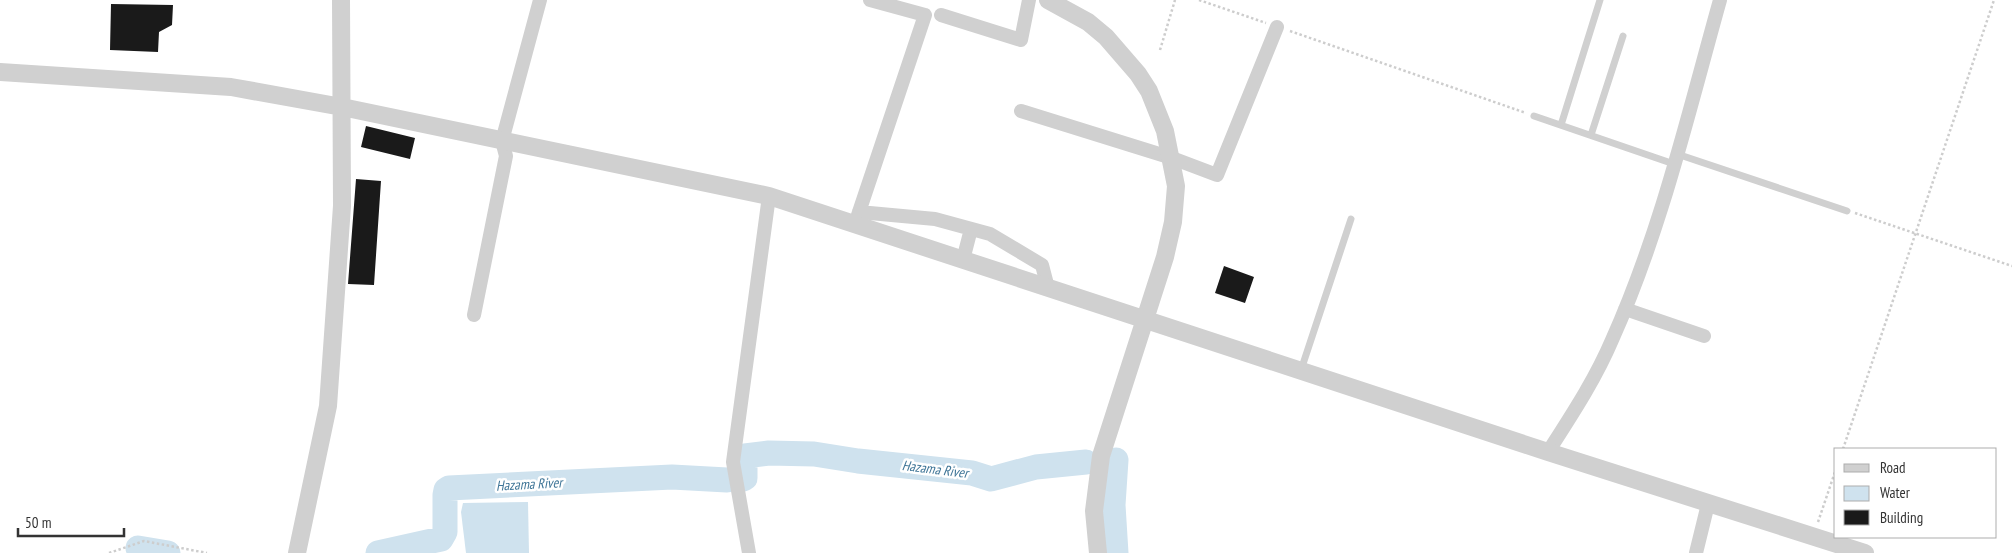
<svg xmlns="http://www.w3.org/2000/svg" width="2012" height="553" font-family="'PT Sans Narrow',sans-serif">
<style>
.water{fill:#cfe2ee}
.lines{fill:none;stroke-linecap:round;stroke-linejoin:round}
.river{stroke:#cfe2ee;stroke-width:25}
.building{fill:#1a1a1a}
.path{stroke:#cdcdcd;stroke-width:2.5;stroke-dasharray:2.5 2.5;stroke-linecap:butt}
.service{stroke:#d0d0d0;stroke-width:7}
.minor{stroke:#d0d0d0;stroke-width:14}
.tertiary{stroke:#d0d0d0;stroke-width:18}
.labels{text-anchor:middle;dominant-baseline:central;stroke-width:5;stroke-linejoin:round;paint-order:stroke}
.water-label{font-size:14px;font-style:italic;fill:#3f7597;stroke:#fff}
</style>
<rect width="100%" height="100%" fill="#fff"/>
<path class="water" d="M528,502L529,553H466L461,512L463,503Z"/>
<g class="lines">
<path class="river" d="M1110,461L1116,460L1113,505L1116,553
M743,479L745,478V456L769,453L814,454L858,461L972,473L991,479L1036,467L1086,462
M138,548L168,553
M378,553L441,539L445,532V495L446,490L449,488L672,477L727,480"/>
</g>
<path class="building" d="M111,4L173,5L172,25L159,32L158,52L110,50Z
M366,126L415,138L410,159L361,147Z
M356,179L381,181L374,285L348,284Z
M1224,266L1254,277L1245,303L1215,293Z"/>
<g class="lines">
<path class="path" d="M1199,0L1266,23
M1290,31L1526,113
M1160,50L1175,0
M1855,213L2012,266
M1843,449L1994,0
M1818,522L1836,469
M109,553L144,541L207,553"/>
<path class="service" d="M1534,116L1674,164
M1561,125L1600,0
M1591,135L1623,36
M1677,154L1847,211
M1301,370L1351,219"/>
<path class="minor" d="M941,15L1021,40L1029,0
M1021,111L1172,158L1217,175L1277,27
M859,212L935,219L990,234L1042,265L1048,288
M855,224L925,15L870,0
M963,260L971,229
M1625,309L1704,336
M474,315L506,156L502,141L540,0
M1548,452C1571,416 1595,380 1612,340C1661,231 1688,114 1720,0
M749,553L733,462L769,196
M1696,553L1708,504"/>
<path class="tertiary" d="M1048,0L1088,22L1106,37L1138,74L1149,91L1165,131L1176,186L1173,222L1165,257L1101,456L1094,511L1098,553
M0,72L231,87L342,107L769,196L1548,452L1865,553
M297,553L328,406L342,206L341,0"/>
</g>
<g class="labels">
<g class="water-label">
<text transform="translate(935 469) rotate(7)">Hazama River</text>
<text transform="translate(529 484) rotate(-3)">Hazama River</text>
</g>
</g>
<rect x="1834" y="448" width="162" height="90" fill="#ffffff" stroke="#adadad"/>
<rect x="1844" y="464" width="25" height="8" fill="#d0d0d0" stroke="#adadad"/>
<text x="1880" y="473" font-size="15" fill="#333333">Road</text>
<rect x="1844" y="486" width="25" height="15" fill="#cfe2ee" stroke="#adadad"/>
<text x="1880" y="498" font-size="15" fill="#333333">Water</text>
<rect x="1844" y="510" width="25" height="15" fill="#1a1a1a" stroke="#adadad"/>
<text x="1880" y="523" font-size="15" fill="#333333">Building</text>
<path d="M18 528v8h106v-8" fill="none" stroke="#333333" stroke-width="2.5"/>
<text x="25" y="528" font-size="15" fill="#333333" stroke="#ffffff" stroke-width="4" paint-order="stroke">50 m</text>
</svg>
